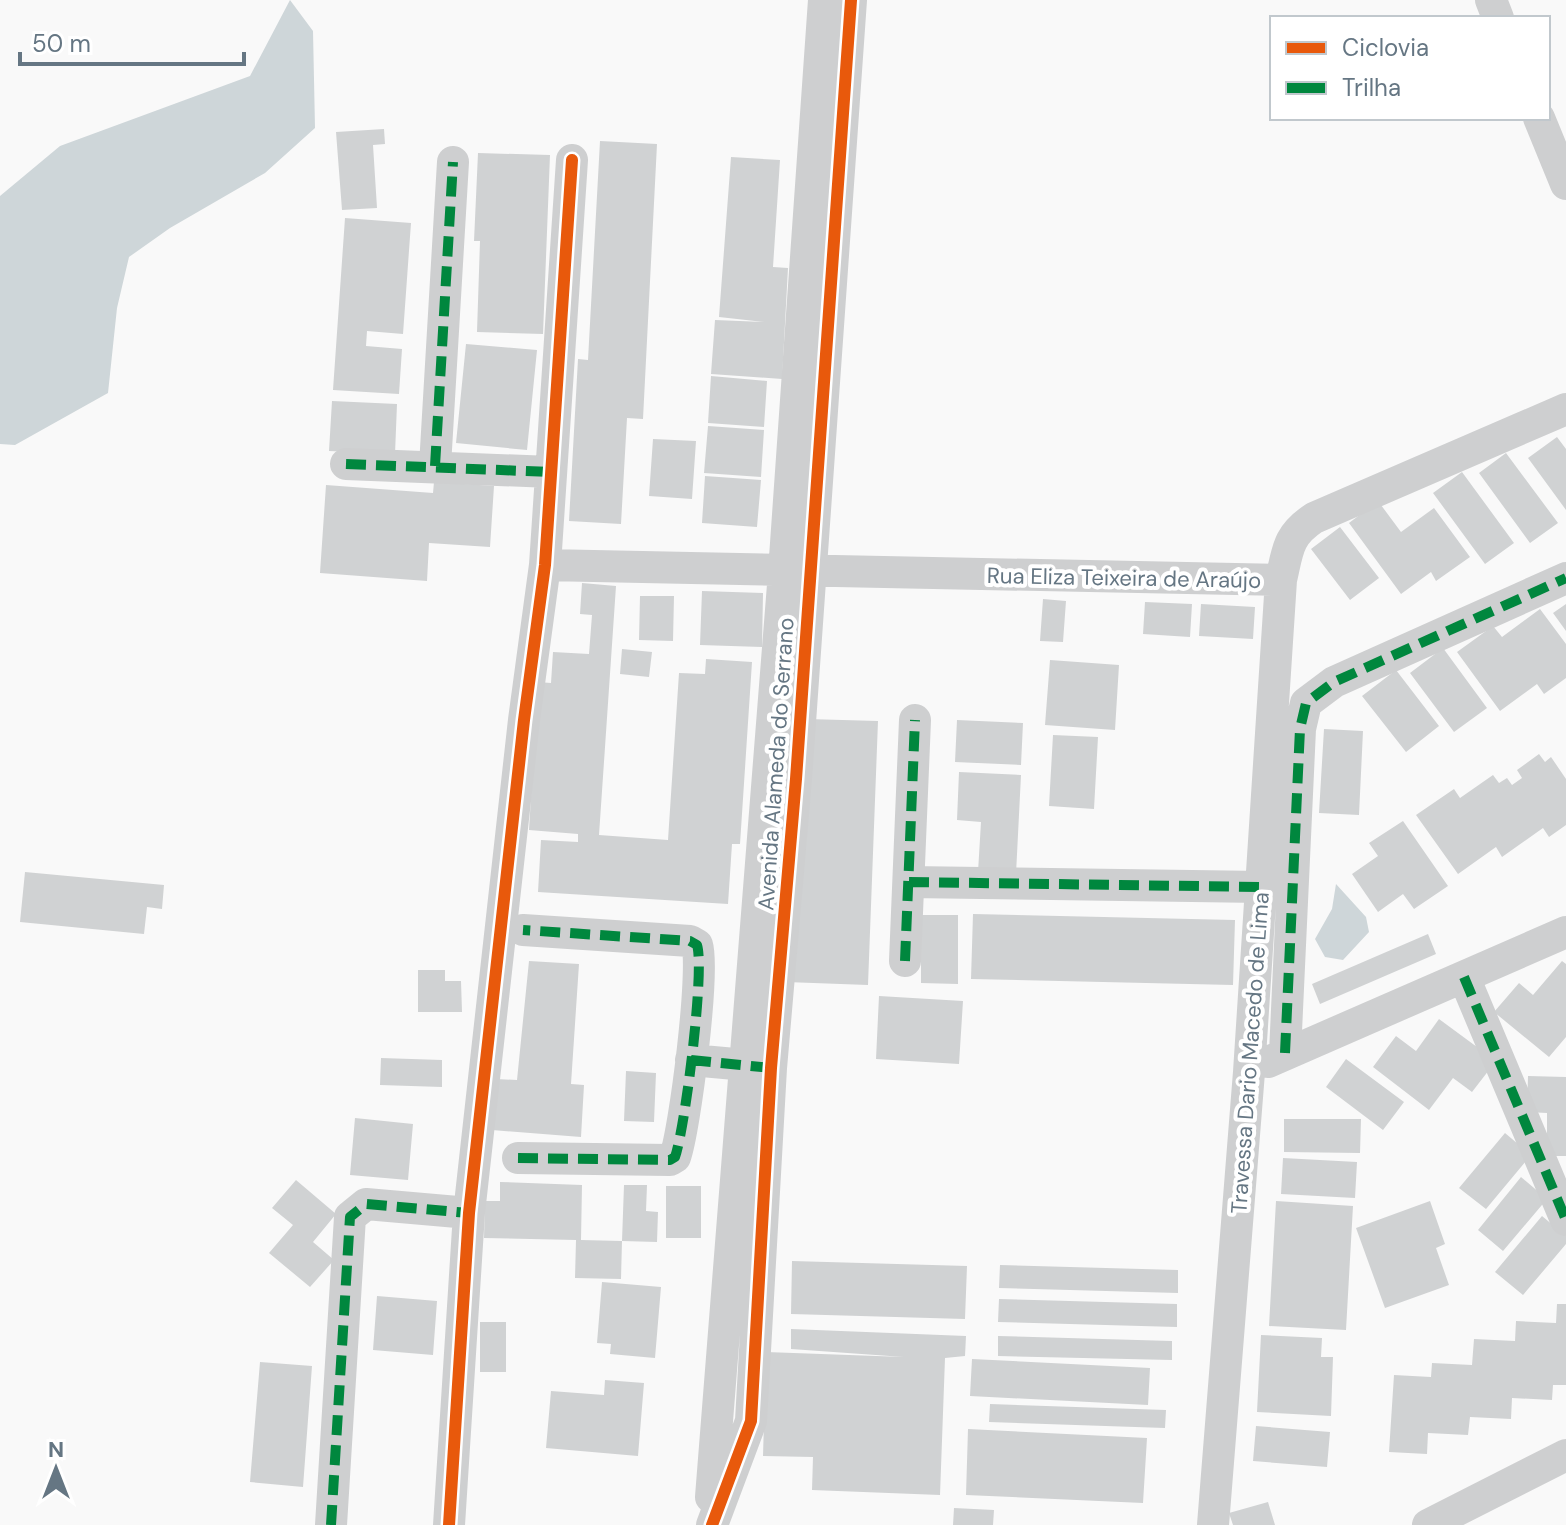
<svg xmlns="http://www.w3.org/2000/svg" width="1566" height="1525" font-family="'DM Sans',sans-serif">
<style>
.water{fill:#ced6d9}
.building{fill:#d0d2d3}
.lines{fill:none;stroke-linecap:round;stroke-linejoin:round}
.minor{stroke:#cecfd0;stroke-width:32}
.quiet{stroke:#00873e;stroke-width:10;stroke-dasharray:20 10;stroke-linecap:butt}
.cycleway-casing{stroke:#fff;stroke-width:17}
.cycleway{stroke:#e8590c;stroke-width:12}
.labels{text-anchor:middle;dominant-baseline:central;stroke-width:8;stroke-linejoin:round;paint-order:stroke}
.street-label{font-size:22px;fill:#657683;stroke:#fff}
</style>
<rect width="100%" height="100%" fill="#f9f9f9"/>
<path class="water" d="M290,0L313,31L315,128L265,173L170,228L129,257L117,308L108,393L15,445L0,444V196L60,146L250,76Z
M1336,884L1366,917L1369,932L1343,960L1325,957L1315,939L1332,909Z"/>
<path class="building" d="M384,129L385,144L373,145L377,208L342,210L336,132Z
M600,141L657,144L643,419L627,418L621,524L569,521L578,359L588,360Z
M478,153L550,155L543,334L477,332L480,241H474Z
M731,157L780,160L773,267L788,268L782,379L711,374L715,320L764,322L719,317Z
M345,218L411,223L403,334L367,331L366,346L402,349L399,394L333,390Z
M466,344L537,350L527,450L456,443Z
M711,376L767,381L764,427L708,423Z
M332,401L397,404L395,454L329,451Z
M708,426L764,430L761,477L704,473Z
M1557,437L1566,449V510L1528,458Z
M653,439L696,441L692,499L649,496Z
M1506,453L1558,523L1530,543L1479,473Z
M1462,472L1514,543L1485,564L1433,493Z
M705,476L761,480L757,527L702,523Z
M434,482L494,486L490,547L429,543L427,581L320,573L326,485L433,493Z
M1378,501L1401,532L1434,508L1470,557L1436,581L1431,572L1401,594L1349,523Z
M1340,527L1379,578L1350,600L1311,549Z
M582,583L616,586L599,835L668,840L679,673L705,674L706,659L752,662L740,844H732L728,904L538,892L541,840L578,842V834L529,830L538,682L551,683L553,652L589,654L592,615L580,614Z
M702,591L763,593L762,647L700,645Z
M640,596H674L673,641L639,640Z
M1043,599L1066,601L1063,642L1040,641Z
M1145,602L1192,604L1190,637L1143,634Z
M1201,604L1255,607L1253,639L1199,636Z
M1566,604V631L1553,613Z
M1540,609L1566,644V678L1544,694L1537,684L1500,711L1457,652L1493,626L1502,637Z
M1443,648L1487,708L1454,732L1410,673Z
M622,649L652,652L649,677L620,674Z
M1050,660L1119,665L1115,730L1045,725Z
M1396,670L1439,726L1406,752L1362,696Z
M807,719L878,721L868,985L786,982Z
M957,720L1023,723L1021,765L955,762Z
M1324,729L1363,731L1359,815L1319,813Z
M1053,735L1098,737L1094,809L1049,806Z
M1539,754L1545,762L1551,757L1566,779V825L1549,837L1543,828L1502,857L1496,847L1458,874L1416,815L1454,789L1460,798L1493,775L1499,783L1507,778L1512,785L1522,778L1517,770Z
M959,772L1021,775L1016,874L978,872L981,822L957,820Z
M1403,821L1448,886L1414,909L1403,894L1378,912L1352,874L1378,856L1369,843Z
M25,872L164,885L162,909L147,907L144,934L20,922Z
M973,914L1235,920L1233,985L971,979Z
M921,915H958V984L921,983Z
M1428,934L1436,954L1320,1004L1312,984Z
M529,961L579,964L571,1084L584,1085L581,1137L492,1130L496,1079L517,1080Z
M1562,961L1566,964V1037L1549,1057L1494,1012L1519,983L1533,995Z
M418,970H445V981H461L462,1012H418Z
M879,996L963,1001L959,1064L876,1059Z
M1439,1019L1496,1061L1472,1092L1453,1078L1429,1110L1373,1067L1396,1036L1416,1051Z
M381,1058L442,1060V1087L380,1085Z
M1346,1059L1404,1102L1383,1130L1326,1087Z
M626,1071L656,1073L654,1122L624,1121Z
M1528,1076L1566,1077V1156H1547V1113L1527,1112Z
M355,1118L413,1124L408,1180L350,1175Z
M1284,1119H1361L1360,1153L1284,1152Z
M1505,1133L1531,1155L1486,1209L1459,1188Z
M1283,1158L1357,1162L1355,1198L1281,1194Z
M1521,1177L1547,1199L1503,1251L1478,1230Z
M296,1180L336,1214L313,1242L334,1260L310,1287L269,1253L293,1225L272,1208Z
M500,1182L582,1185L581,1240L622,1241L621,1279L575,1278L576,1240L484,1238L485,1201H500Z
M624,1185H647L646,1211L658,1212L657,1242L622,1241Z
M666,1186H701V1238H666Z
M1276,1201L1353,1206L1346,1330L1269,1326Z
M1430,1201L1445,1244L1436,1248L1449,1285L1385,1308L1356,1228Z
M1542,1216L1566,1236V1244L1523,1295L1495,1272Z
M792,1261L967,1266L965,1319L791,1314Z
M1000,1265L1178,1270V1293L999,1288Z
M602,1282L661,1287L655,1358L610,1354L611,1344L597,1343Z
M377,1296L437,1301L433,1355L373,1350Z
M999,1299L1177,1304V1327L998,1322Z
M1557,1304H1566V1385H1553L1552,1400L1512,1398L1511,1419L1470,1417L1468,1435L1428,1433L1427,1454L1389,1452L1394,1375L1431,1377L1432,1363L1472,1365L1474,1339L1515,1341L1516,1321L1556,1323Z
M480,1322H506V1372H480Z
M791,1329L966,1336L965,1356L945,1358L940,1495L812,1490L813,1457L763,1456L766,1352L904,1357L791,1349Z
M1261,1335L1322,1338L1321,1357H1333L1331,1416L1257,1412Z
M998,1336L1172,1341V1360L998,1356Z
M972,1359L1150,1368L1148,1405L970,1396Z
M260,1362L312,1366L303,1487L250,1482Z
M605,1380L644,1383L638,1456L546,1448L551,1391L604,1395Z
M990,1404L1166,1410L1165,1428L989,1422Z
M1256,1426L1330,1432L1327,1467L1253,1461Z
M968,1429L1147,1438L1143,1503L966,1495Z
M1268,1502L1275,1525H1233L1229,1513Z
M954,1508L994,1510L993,1525H953Z"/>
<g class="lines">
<path class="minor" d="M1491,0L1498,18
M1539,118L1566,184
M346,464L551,472
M435,466L453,162
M545,565L1281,580C1288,550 1287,536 1314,518L1566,409
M909,882L1262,887
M905,961L915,720
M1464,977L1566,1220
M1285,1053L1300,729L1306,703L1334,682L1566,578
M691,1060L768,1067
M1268,1062L1566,932
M518,1158L670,1160L675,1157C685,1129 705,970 697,945L690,941L523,930
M711,1497L784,572L824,0
M331,1525L350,1217L366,1204L469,1213
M449,1525L469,1213L524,720L545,565L572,160
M712,1525L751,1421L771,1068L796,779L851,0
M1213,1525L1249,1072L1281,580
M1428,1525L1566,1455"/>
<path class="quiet" d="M346,464L551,472
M435,466L453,162
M909,882L1262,887
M905,961L915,720
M1464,977L1566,1220
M1285,1053L1300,729L1306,703L1334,682L1566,578
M691,1060L771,1068
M518,1158L670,1160L675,1157C685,1129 705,970 697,945L690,941L523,930
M331,1525L350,1217L366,1204L469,1213"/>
<defs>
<path id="cycleway" d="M449,1525L469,1213L524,720L545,565L572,160
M712,1525L751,1421L771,1068L796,779L851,0"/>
</defs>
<use href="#cycleway" class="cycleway-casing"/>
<use href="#cycleway" class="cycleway"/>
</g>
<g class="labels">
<g class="street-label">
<text transform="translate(1124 578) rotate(1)">Rua Eliza Teixeira de Araújo</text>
<text transform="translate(776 764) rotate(-86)">Avenida Alameda do Serrano</text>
<text transform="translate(1250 1053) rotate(-86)">Travessa Dario Macedo de Lima</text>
</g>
</g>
<rect x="1270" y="16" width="280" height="104" fill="#ffffff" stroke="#c1c8cd" stroke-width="2"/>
<rect x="1286" y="42" width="40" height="12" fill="#e8590c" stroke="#c1c8cd" stroke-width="2"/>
<text x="1342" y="56" font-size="24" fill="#657683">Ciclovia</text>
<rect x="1286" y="82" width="40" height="12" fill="#00873e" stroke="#c1c8cd" stroke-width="2"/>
<text x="1342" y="96" font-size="24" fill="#657683">Trilha</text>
<g transform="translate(56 1469)" stroke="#ffffff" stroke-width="6" paint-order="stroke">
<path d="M0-6L14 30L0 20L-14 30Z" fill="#657683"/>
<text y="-12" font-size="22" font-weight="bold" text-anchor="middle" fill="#657683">N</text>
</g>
<path d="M20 52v12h224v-12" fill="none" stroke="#657683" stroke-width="4"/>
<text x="32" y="52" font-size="24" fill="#657683" stroke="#ffffff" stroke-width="6" paint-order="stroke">50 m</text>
</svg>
